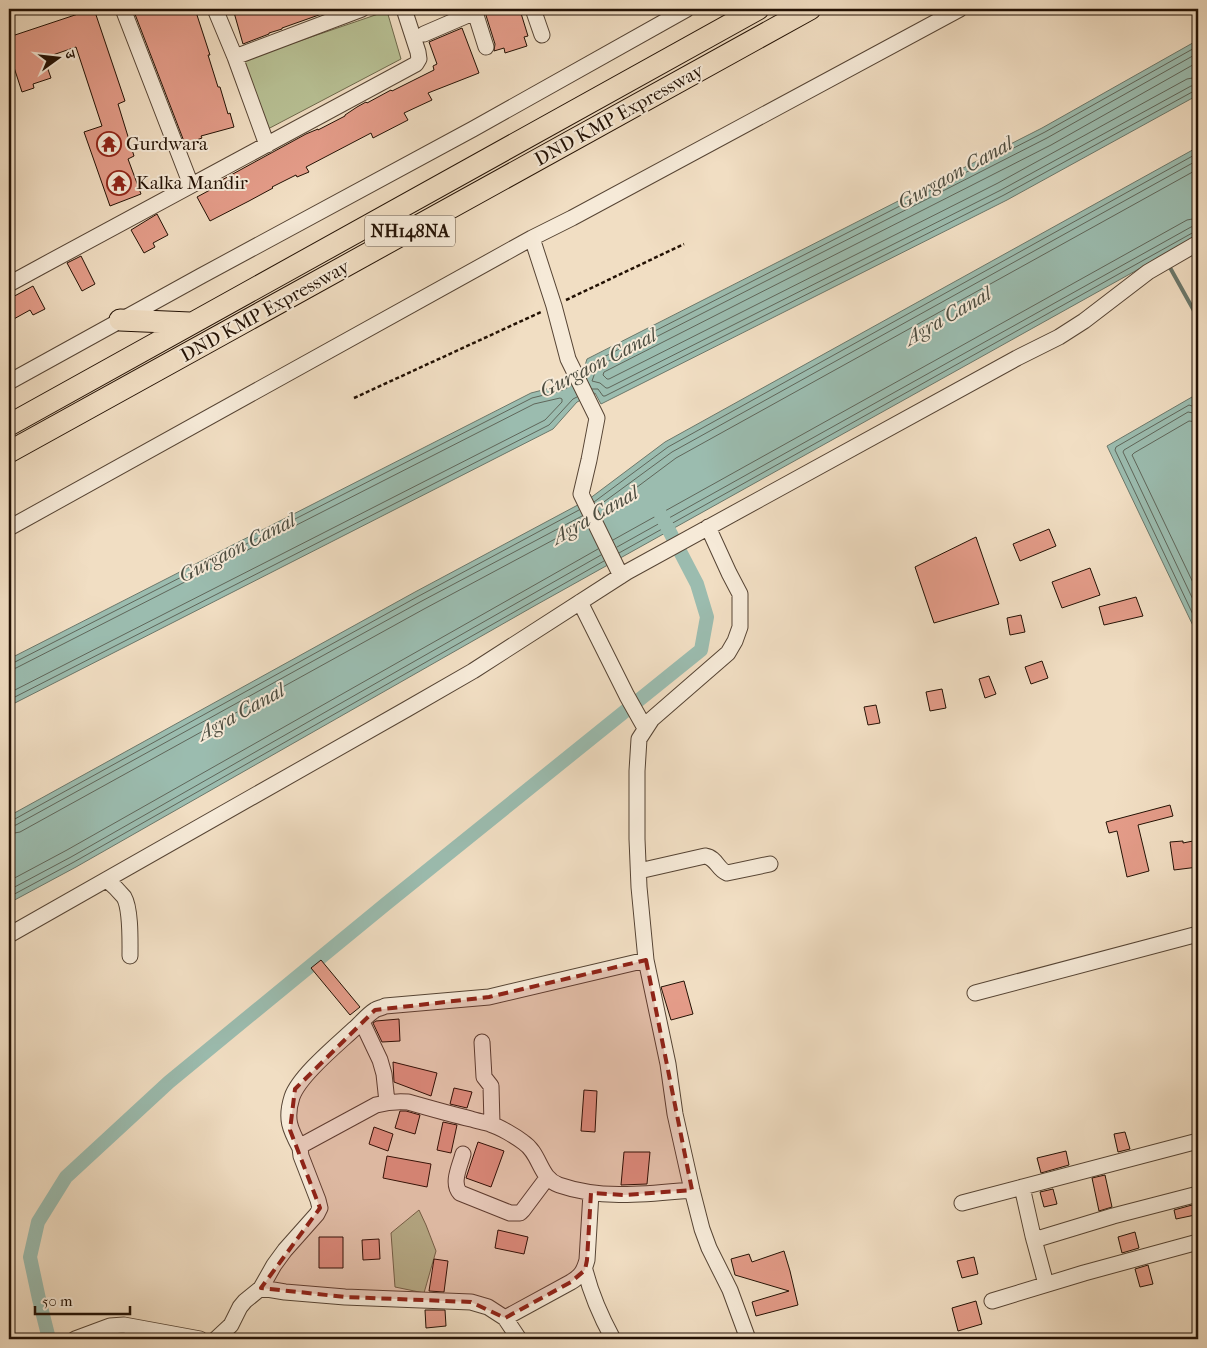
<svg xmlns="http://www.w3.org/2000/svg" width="1207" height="1348" font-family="'IM FELL French Canon','Noto Serif Devanagari',serif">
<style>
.green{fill:#b8c195;stroke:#6e694c}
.water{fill:#9bbcaf;stroke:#6b786b}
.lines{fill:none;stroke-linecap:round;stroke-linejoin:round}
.shore{stroke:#5f665a;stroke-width:1}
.stream{stroke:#6b786b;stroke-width:4}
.canal{stroke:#9bbcaf;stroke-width:14}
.building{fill:#e49c89;stroke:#231104}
.minor-casing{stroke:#564434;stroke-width:17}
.highway-casing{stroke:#231104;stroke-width:23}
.path{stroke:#231104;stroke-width:2.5;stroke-dasharray:4 2.5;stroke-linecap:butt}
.minor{stroke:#f6ead8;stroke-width:15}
.highway{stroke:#f1dec3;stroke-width:21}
.marked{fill:#8f2418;fill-opacity:0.2;stroke:#8f2418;stroke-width:4;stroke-dasharray:10 6;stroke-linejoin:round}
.labels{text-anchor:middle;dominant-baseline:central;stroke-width:4;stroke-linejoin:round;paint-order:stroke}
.shield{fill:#f6ead8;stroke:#625244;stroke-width:1}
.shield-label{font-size:18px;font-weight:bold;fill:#231104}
.street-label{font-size:19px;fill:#231104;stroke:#f6ead8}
.poi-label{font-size:19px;fill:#231104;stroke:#f6ead8;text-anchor:start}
.water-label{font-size:20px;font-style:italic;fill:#4d4d40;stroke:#f6ead8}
</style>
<rect width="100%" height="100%" fill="#f1dec3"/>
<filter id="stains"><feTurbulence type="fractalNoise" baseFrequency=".004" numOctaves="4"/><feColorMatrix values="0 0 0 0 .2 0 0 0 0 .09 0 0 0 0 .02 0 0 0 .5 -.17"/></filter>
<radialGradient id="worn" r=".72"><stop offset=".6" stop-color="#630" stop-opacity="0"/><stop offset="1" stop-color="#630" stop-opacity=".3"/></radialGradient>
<path class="green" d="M387,11L401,59L266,130L241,61Z
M419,1210L426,1225L436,1251L424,1293L395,1287L391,1233Z"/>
<path class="water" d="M1198,40V95L1007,200L601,404L595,393L577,402L553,429L9,706V659L531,393L558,386L582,375L587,359L1042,128Z
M1198,147V236L536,605L76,867L9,903V816L415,592L589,499L665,442Z
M1192,397L1198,405V633L1197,634L1107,446Z"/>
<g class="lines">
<path class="shore" d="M1198,53L1047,138L597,367L592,381L600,383L606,388H608L1001,190L1191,86L1198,85
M1198,62L1051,145L604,372L603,375L607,379H609L998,183L1187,79L1198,77
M586,376L592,363L1045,132L1198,46
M592,389H598L603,396H605L1004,195L1194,91H1198
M1198,408L1189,405L1116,447L1115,450L1198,625
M1198,414L1188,412L1124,450L1123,452L1198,610
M1198,422L1189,421L1134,453L1132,455L1198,593
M594,502L668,447L1198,153
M597,507L672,452L1198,160
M601,514L676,458L1198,169
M613,540L1187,220L1198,218
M617,547L1191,227L1198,225
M619,553L1194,232H1198
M9,663H13L532,398L560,391L571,386
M9,670L16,668L534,404L560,398L562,399V402L545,420L9,693
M9,700L549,425L573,399L577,397
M9,820H13L417,597L579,510
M9,827L16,825L420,602L582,516
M9,834L20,832L424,609L585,523
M9,881L67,850L598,549
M9,890L71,857L601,555
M9,897L74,862L604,561"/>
<path class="stream" d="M1168,264L1198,318"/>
<path class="canal" d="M49,1339L39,1299L30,1257L38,1222L66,1177L169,1082L387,903L701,650L707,617L697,584L661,515"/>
</g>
<path class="building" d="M93,9H94L125,101L118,104L134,156L128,159L141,194L110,206L84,132L102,126L76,47L44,58L51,78L33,84L34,88L22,92L9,52V37Z
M133,9H195L210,55H208L218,87H220L228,114L230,113L234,127L201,136L202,138L185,144Z
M233,9H333V10L282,28V29L269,33V34L243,44Z
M484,9H513L514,12L520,10L528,36L524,37L527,46L505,53L504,48L494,51L495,44Z
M462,28L479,73L428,93L432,100L404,113L408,120L373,138L371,133L306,167L309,172L297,177L296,175L272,187L273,188L249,201L210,221L197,197L221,184L220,181L306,134L318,129V130L345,116V115L357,107L366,102L367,103L391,90L392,91L434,70L433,66L437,64L429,42Z
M157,214L168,235L153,243L155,247L144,253L131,230Z
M81,256L95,284L82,291L67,263Z
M33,286L45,309L33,315L30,310L12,320L9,314V299Z
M1049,529L1056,546L1020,561L1013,544Z
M976,537L999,604L934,623L915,567Z
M1090,568L1100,595L1062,608L1052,582Z
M1136,597L1143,616L1104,625L1099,607Z
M1021,615L1025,632L1010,635L1007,618Z
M1042,661L1048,678L1031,684L1025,667Z
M989,676L996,694L985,698L979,679Z
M942,689L946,708L930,711L926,692Z
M876,705L880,723L868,725L864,707Z
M1170,805L1173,816L1138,825L1149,871L1127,877L1117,831L1109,833L1106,822Z
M1198,840V867L1174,870L1170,842L1183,841V843Z
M321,960L360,1007L350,1015L311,968Z
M684,981L693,1014L671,1020L661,987Z
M399,1019L400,1041L382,1042L373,1023L376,1021Z
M393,1062L437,1073L431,1096L394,1082Z
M454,1088L472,1092L467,1108L450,1104Z
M584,1090L597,1091L595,1132L581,1131Z
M400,1111H406L420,1115L415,1134L395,1128Z
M443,1122L457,1125L451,1153L437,1150Z
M374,1127L393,1134L388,1151L369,1144Z
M1125,1132L1130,1149L1118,1152L1114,1134Z
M478,1142L504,1151L491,1187L466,1178Z
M1066,1151L1069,1165L1041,1173L1037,1158Z
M624,1152H650L647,1184L621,1185Z
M387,1156L431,1164L427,1187L383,1178Z
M1105,1175L1112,1207L1099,1211L1092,1178Z
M1053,1189L1057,1204L1044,1207L1040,1192Z
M1192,1205L1195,1215L1176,1219L1174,1210Z
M498,1230L528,1237L524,1254L495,1248Z
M1135,1232L1139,1248L1122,1253L1118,1237Z
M319,1237H343V1268H319Z
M379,1239L380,1259L363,1260L362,1240Z
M784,1251L790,1271L798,1305L756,1316L752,1302L789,1291L735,1275L731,1259L749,1254L752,1262Z
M974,1257L978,1274L962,1278L957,1261Z
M434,1259L448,1261L444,1292L429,1291Z
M1148,1265L1153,1284L1140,1287L1135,1269Z
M976,1301L982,1324L958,1331L952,1308Z
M425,1310H445L446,1326L426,1328Z"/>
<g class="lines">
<defs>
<path id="minor" d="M123,9L191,185
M215,9L235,57L267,145
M474,9L486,47
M533,9L542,35
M424,34L475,12
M235,57L362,9
M532,238L554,306L568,359L597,418L589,460L581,494L621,576
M9,284C144,210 280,138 416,64L419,59L418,52L404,9
M9,382L201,276L473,129L687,9
M708,527L729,573L740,594V627L735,641L728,653L652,719L639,739L637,771V839L639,887L646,960L668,1064L675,1114L692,1190L702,1229L709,1248L730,1290L748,1339
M9,528L532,238L572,218L960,9
M580,602L627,696L645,728
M639,871L705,856C717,858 717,869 727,873L770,864
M107,880C113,885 119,891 124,897C131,909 130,942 130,956
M9,935L407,709L473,671L627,572L1017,358L1059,337L1084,321L1148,272L1198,243
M975,993L1198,934
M362,1022L380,1060L384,1074L387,1102
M482,1042L484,1077L491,1086L492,1124
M300,1148C290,1129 285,1119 292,1097C299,1076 338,1044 354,1029C361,1023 367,1015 375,1010C378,1008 382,1008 385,1006L489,997L646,960
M463,1154C460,1166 451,1183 460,1193L510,1213H520L523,1210L547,1178
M1022,1187L1033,1236L1046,1284
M962,1203L1198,1141
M1034,1240L1113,1216L1198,1194
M585,1270C591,1294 601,1317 613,1339
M261,1288L285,1292L345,1297L471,1302L488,1307L505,1318L519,1339
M992,1301L1084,1273L1198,1242
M505,1318L571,1282C581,1276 584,1271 587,1260L591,1193
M75,1339L110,1326L124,1325L200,1339
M216,1339L231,1325L240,1307L245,1301L261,1288L274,1265L285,1250L317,1214L320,1208L318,1200L301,1156L300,1148L304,1144L376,1105C387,1102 396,1101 408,1102C429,1108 450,1114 471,1119C477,1121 484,1122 490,1124C500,1127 515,1136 523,1142C541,1154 539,1178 559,1185C602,1200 647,1194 692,1190"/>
<path id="highway" d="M120,320L190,323
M9,425L758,9
M9,452L810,9"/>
</defs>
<use href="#minor" class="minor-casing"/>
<use href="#highway" class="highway-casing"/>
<path class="path" d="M566,300L684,244
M354,398L541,312"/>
<use href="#minor" class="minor"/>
<use href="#highway" class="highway"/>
</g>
<path class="marked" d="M646,960L692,1190L624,1195L591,1193L587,1260L585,1270L571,1282L505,1318L471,1302L345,1297L261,1288L320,1208L290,1130L295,1089L375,1010L489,997Z"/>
<defs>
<symbol id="temple-ring" viewBox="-11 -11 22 22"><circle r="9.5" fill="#f6ead8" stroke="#8f2418" stroke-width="1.5"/><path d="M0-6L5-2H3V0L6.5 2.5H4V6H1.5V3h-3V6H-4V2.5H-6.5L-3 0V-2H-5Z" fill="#8f2418"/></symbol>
</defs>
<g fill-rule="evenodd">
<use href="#temple-ring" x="95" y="130" width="28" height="28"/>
<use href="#temple-ring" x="105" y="169" width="28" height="28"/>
</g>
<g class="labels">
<rect class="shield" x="365" y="215.5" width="90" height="31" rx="4"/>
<g class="shield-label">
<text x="410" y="231">NH148NA</text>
</g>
<g class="street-label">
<text transform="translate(619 115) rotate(-29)">DND KMP Expressway</text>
<text transform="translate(265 311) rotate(-29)">DND KMP Expressway</text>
</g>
<g class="poi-label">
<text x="126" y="144">Gurdwara</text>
<text x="136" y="183">Kalka Mandir</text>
</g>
<g class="water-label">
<text transform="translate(955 173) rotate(-29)">Gurgaon Canal</text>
<text transform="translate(948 316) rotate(-30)">Agra Canal</text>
<text transform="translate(598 363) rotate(-27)">Gurgaon Canal</text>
<text transform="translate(595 515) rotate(-30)">Agra Canal</text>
<text transform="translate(237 548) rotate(-27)">Gurgaon Canal</text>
<text transform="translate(241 712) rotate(-29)">Agra Canal</text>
</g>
</g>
<rect width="1207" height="1348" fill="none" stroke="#f1dec3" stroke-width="30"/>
<rect x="10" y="10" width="1187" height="1328" fill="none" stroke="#231104" stroke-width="2.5"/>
<rect x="15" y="15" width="1177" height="1318" fill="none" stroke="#231104"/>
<g transform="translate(58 58) rotate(75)" stroke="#f6ead8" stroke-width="4" paint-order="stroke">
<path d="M0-4L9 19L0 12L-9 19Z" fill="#231104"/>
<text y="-8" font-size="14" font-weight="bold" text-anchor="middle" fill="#231104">उ</text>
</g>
<path d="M35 1306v8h95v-8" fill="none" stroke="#231104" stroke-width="2.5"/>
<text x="42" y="1306" font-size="15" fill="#231104" stroke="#f6ead8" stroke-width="4" paint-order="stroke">50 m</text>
<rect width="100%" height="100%" filter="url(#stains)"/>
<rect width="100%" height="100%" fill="url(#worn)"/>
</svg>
